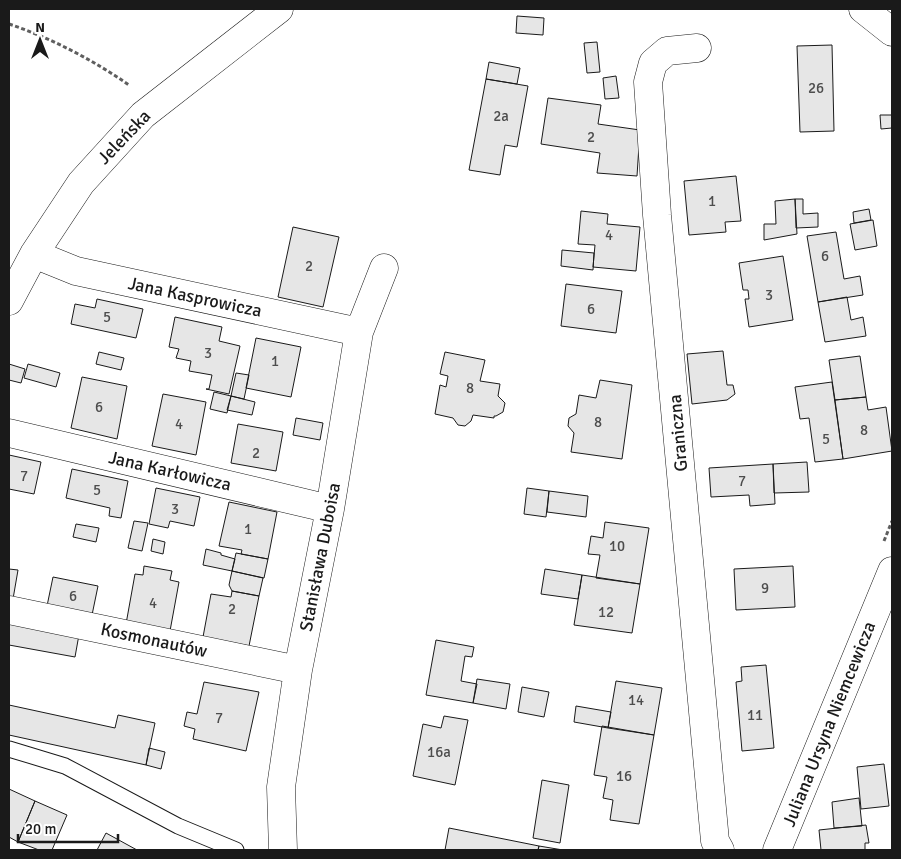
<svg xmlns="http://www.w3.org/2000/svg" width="901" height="859" font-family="Signika,sans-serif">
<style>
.building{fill:#e6e6e6;stroke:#1a1a1a}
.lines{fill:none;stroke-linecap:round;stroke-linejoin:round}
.service-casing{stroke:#1a1a1a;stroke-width:17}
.minor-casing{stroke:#1a1a1a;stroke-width:29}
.tertiary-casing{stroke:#1a1a1a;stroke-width:29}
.path{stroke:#5f5f5f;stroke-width:3;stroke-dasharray:4 2.5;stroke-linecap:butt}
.service{stroke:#fff;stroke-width:15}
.minor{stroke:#fff;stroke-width:28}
.tertiary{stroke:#fff;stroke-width:28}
.labels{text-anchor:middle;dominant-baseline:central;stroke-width:4;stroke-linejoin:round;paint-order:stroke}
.number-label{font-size:15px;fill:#4d4d4d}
.street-label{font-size:18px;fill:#1a1a1a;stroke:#fff}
</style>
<rect width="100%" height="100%" fill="#fff"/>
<path class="building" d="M517,16L544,18L543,35L516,33Z
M597,42L600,72L587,73L584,43Z
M832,45L834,131L800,132L797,46Z
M489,62L520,68L517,84L486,79Z
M616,76L619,98L605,99L603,78Z
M486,79L528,86L517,147L505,145L500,175L469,170Z
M548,98L601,105L598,124L640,130L637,176L597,173L600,153L541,144Z
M880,115H892V128L881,129Z
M736,176L741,221L725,222L726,232L689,235L684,181Z
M795,199H803V214L818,213V227L796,228Z
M795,199L797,234L764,240V224H776L775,201Z
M869,209L871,220L854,223L853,212Z
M581,211L608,214L607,224L640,227L636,271L593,267L595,245L578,244Z
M873,220L877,246L855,250L850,224Z
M293,227L339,237L323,307L278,297Z
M836,232L844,279L860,276L863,295L818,302L807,236Z
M562,250L594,253L593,270L561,266Z
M783,256L793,320L749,327L745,299H749L748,290H743L739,263Z
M566,284L622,291L616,333L561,326Z
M847,297L851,320L863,317L866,336L825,342L818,302Z
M97,299L143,309L136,338L71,324L75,304L95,308Z
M175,317L222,327L219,341L240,346L229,394L206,389H209L212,375L189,371L191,361L176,358L179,349L169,347Z
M256,338L301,347L291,397L246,388Z
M723,351L727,385H733L735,394L727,400L692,404L687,354Z
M99,352L124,358L121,370L96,364Z
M445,352L485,360L480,381L500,384L498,396L505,403L503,412L496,416H494V418L473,415L471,421L465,426L458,425L453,418L435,414L440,385L446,387L448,376L440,374Z
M860,356L866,397L835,400L829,360Z
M9,364L25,369L21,383L9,380Z
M28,364L60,373L56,387L24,378Z
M236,373L249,375L244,399L231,396Z
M82,377L127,386L117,439L71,428Z
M600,380L632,385L622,459L571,452L574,433L568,426L569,418L576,414L579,395L596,398Z
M832,382L843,459L815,462L809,418L800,419L795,387Z
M214,392L231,396L227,413L210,409Z
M163,394L206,402L196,455L152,446Z
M231,396L255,402L252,415L227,410Z
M866,397L868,410L886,407L892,451L843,459L835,400Z
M296,418L323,423L320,440L293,435Z
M238,424L283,432L276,471L231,463Z
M9,455L41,462L34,494L9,489Z
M807,462L809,492L774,493L773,464Z
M773,464L775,504L750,506L749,495L711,497L709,468Z
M72,469L128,481L121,518L109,516L110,508L66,498Z
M156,488L200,497L194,526L170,521L168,528L149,524Z
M527,488L549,491L546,517L524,514Z
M549,491L588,496L586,517L547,512Z
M229,502L277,512L268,559L241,554L242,550L219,546Z
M134,521L148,523L142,551L128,548Z
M605,522L649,528L640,584L596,578L600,555L588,554L591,536L603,538Z
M76,524L99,528L96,542L73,537Z
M153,539L165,542L163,554L151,551Z
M206,549L221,553V555L235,559L232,571L203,565Z
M236,553L268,559L264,578L232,571Z
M144,566L172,571L170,580L179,582L170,631L126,624L135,574L143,575Z
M793,566L795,607L736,610L734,569Z
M9,569L18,570L13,599L9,598Z
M545,569L582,575L578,599L541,594Z
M232,571L263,578L259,596L232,591L229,585Z
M582,575L640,584L632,633L574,625Z
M53,577L98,586L92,615L47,606Z
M232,591L259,596L249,646L203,637L211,594L231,597Z
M9,617L80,629L75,657L9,645Z
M436,640L474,647L472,657L465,656L461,681L477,684L473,703L426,695Z
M766,665L774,748L742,751L736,682L742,681L741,667Z
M477,679L510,684L506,709L473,703Z
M616,681L662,688L654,735L608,728Z
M204,682L259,692L246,751L193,739L195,729L184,726L187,712L197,714Z
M522,687L549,692L544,717L518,712Z
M9,705L115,728L118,715L155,723L146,765L9,735Z
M576,706L611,712L608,728L574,722Z
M444,716L468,720L455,785L413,776L423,724L441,728Z
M602,726L654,735L639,824L610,820L613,800L603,798L607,777L594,775Z
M149,748L165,752L161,769L146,765Z
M884,764L889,806L861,809L857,767Z
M542,780L569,785L560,843L533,838Z
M9,789L35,801L18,842L9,837Z
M859,798L862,826L834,828L832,802Z
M35,801L67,815L52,850H39L18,842Z
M866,825L869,843H865V850H821L819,830Z
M449,828L539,846L538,850H445Z
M106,833L137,850H97Z
M539,846L563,850H538Z"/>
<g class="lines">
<defs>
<path id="service" d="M9,749L65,766L178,826L236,850"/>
<path id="minor" d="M697,48L667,51L653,63L648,82L657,215L715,841L720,850
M34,254L76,271L359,332
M9,301L34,254L81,183L143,115L279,9
M9,433L330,509
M9,610L298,670
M283,850L281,787L298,670L330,509L359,332L384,268
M777,850L892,571"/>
<path id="tertiary" d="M863,9L892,32"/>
</defs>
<use href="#service" class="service-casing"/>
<use href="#minor" class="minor-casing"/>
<use href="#tertiary" class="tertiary-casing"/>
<path class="path" d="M9,24C51,38 93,60 129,85
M884,541L892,521"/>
<use href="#service" class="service"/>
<use href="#minor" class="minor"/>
<use href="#tertiary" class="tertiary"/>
</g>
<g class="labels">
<g class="number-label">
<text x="816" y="88">26</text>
<text x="501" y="116">2a</text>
<text x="591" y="137">2</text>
<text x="712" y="201">1</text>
<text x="609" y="235">4</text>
<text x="825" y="256">6</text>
<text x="309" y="266">2</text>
<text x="769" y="295">3</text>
<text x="591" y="309">6</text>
<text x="107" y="317">5</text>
<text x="208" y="353">3</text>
<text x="275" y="361">1</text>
<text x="470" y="388">8</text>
<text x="99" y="407">6</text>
<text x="598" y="422">8</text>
<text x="179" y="424">4</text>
<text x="864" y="430">8</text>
<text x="826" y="439">5</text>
<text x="256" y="453">2</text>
<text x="24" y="476">7</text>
<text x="742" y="481">7</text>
<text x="97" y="490">5</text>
<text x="175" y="509">3</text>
<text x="248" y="529">1</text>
<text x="617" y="546">10</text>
<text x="765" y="588">9</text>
<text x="73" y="596">6</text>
<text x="153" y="603">4</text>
<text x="232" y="609">2</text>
<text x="606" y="612">12</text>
<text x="636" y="700">14</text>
<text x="755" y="715">11</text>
<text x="219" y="718">7</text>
<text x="439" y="752">16a</text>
<text x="624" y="776">16</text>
</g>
<g class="street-label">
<text transform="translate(124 137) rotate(-46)">Jeleńska</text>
<text transform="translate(195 297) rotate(12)">Jana Kasprowicza</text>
<text transform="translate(678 433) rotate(-95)">Graniczna</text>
<text transform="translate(170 471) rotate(13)">Jana Karłowicza</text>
<text transform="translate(320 557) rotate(-79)">Stanisława Duboisa</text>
<text transform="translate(154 640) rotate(12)">Kosmonautów</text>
<text transform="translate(829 724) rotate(-68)">Juliana Ursyna Niemcewicza</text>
</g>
</g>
<rect width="901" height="859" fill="none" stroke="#1a1a1a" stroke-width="20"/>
<g transform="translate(40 40)" stroke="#ffffff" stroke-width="4" paint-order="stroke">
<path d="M0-4L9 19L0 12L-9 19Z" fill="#1a1a1a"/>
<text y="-8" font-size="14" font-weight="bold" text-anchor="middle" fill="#1a1a1a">N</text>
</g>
<path d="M18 834v8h100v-8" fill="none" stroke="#1a1a1a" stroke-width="2.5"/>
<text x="25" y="834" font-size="15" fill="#1a1a1a" stroke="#ffffff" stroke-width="4" paint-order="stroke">20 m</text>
</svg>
